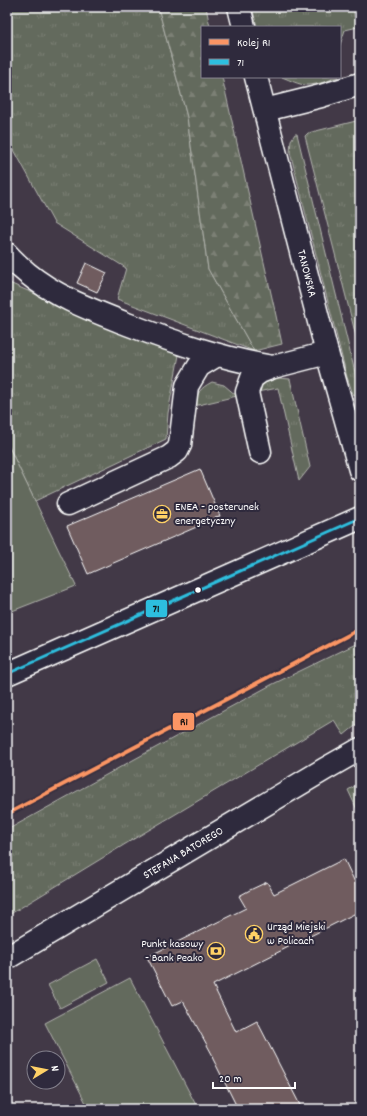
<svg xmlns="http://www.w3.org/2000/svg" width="367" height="1116" font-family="Dekko,sans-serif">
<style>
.grass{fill:url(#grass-tufts);stroke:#b2b4ae}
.forest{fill:url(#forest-firs);stroke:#b2b4ae}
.pitch{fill:#646a5d;stroke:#b2b4ae}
.building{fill:#6f5b5e;stroke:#fff}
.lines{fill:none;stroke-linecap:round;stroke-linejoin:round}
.minor-casing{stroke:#fff;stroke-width:25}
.major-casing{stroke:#fff;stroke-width:25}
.minor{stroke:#2f2a3d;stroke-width:22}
.major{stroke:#2f2a3d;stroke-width:22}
.bus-1-casing{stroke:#2f2a3d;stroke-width:6}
.bus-1{stroke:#2dbfdf;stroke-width:3}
.rail-1-casing{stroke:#2f2a3d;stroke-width:7}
.rail-1{stroke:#fb9564;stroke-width:4}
.bus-dot{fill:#fff;stroke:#2f2a3d;stroke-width:1.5}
.labels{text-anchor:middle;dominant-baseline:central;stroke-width:4;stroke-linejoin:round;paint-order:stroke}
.street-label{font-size:12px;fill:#fff;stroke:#2f2a3d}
.poi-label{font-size:12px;fill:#fff;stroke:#2f2a3d;text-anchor:start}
.line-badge{stroke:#2f2a3d;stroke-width:1.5}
.pale-badge-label{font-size:11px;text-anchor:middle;font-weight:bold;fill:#111}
</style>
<defs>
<pattern id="grass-tufts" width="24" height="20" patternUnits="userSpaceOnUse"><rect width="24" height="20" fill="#646a5d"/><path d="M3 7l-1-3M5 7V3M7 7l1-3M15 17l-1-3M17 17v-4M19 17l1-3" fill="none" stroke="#7b8075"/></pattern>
<pattern id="forest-firs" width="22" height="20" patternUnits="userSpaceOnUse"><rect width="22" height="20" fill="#646a5d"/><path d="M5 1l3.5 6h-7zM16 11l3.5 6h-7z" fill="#7b8075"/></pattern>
</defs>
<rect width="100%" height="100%" fill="#423947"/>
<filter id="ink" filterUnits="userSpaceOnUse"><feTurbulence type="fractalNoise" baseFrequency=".025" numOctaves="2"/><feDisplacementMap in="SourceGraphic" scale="8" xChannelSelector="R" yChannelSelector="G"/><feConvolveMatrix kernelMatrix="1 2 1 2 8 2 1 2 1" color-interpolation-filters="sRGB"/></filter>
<g filter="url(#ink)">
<path class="grass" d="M7,7H158L187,117L208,269L254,351L117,299L126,268L54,223L7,137Z
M252,7H353L358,27L345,30L340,45V27H257Z
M282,77H339C329,80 318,85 307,85C299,85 290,80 282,77Z
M360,120V352L305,136L308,133Z
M295,134H297L360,393V397L353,394L347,377L290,152L291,140Z
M7,282L179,355L168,413L166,439L35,501L7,443Z
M279,378L290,379L310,467L299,481L278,388L257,392C262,381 268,380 279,378Z
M212,382L224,385L237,396L194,406C198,392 199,389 212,382Z
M360,642V722L344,735L334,720L132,840L7,916V830L133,760L271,685Z
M360,783V816L348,790Z"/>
<path class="forest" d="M158,7H206L210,27H202V77H222L275,311L282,344L254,351L208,269L187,117Z"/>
<path class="pitch" d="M7,443L76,586L7,613Z
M97,959L109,982L60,1008L48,985Z
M130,978L198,1109H89L45,1023Z"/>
<path class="building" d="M86,263L107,273L97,292L77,283Z
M200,469L220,516L215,517V519L88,574L67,526Z
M344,859L360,893V911L213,985L236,1032L257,1021L302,1109H238L212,1057L213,1056L183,1001L172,1006L147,957L246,908L239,896L250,890L267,882L274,894Z"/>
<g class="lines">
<defs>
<g id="minor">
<path d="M265,110L321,96L360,84"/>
<path d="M7,254C13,261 20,267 27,273C56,297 92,310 127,324C174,342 223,359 273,367"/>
<path d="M260,452L247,392L252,378L260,372L273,367L327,353"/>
<path d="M68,504L169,457L177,451L180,445L187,386L199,366L217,355"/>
<path d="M7,674L360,518"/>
<path id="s1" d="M7,958L325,769L360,749"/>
</g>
<g id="major">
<path d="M239,7L244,27"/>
<path id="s2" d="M256,77L327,353L360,470"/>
</g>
</defs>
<use href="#minor" class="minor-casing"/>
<use href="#major" class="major-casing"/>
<use href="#minor" class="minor"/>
<use href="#major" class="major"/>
<defs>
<path id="bus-1" d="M7,674L360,518"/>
</defs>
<use href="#bus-1" class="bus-1-casing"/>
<use href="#bus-1" class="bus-1"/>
<defs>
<path id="rail-1" d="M7,814L360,629"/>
</defs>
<use href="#rail-1" class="rail-1-casing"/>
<use href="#rail-1" class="rail-1"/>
</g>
</g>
<defs>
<symbol id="office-ring" viewBox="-11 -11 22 22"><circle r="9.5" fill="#2f2a3d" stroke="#ffd166" stroke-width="1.5"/><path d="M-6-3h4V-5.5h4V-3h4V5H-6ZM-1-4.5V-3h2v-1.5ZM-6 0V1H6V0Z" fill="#ffd166"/></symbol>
<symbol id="civic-ring" viewBox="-11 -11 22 22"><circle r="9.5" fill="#2f2a3d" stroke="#ffd166" stroke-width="1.5"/><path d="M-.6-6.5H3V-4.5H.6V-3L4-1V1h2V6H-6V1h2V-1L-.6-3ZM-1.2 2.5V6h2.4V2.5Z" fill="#ffd166"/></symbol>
<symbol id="bank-ring" viewBox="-11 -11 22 22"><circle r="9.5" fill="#2f2a3d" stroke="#ffd166" stroke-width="1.5"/><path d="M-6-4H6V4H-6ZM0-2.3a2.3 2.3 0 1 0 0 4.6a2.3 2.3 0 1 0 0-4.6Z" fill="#ffd166"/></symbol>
</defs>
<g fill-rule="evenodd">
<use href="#office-ring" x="152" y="504" width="20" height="20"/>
<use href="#civic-ring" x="244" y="924" width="20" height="20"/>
<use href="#bank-ring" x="206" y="941" width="20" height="20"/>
</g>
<circle class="bus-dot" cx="198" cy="590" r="3.5"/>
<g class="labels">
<g class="street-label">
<text stroke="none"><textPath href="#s2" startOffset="203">TANOWSKA</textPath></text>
<text stroke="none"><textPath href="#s1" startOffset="205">STEFANA BATOREGO</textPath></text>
</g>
<g class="poi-label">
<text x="175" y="507">ENEA - posterunek<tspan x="175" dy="14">energetyczny</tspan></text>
<text x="267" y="927">Urząd Miejski<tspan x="267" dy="14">w Policach</tspan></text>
<text x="203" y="944" text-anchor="end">Punkt kasowy<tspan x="203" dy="14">- Bank Peako</tspan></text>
</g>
</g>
<g class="line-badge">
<rect x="145" y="599" width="23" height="19" rx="4" fill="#2dbfdf"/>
<rect x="172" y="712" width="23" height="19" rx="4" fill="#fb9564"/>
</g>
<g class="pale-badge-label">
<text x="156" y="612">71</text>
<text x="184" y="725">R1</text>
</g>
<rect width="367" height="1116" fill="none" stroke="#2f2a3d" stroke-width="24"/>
<rect x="12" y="12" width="343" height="1092" fill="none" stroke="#fff" stroke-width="1.5" filter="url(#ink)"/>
<rect x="201" y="26" width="140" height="52" fill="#2f2a3d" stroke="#827f8b"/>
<rect x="209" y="39" width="20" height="6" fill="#fb9564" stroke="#827f8b"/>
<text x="237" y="46" font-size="12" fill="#ffffff">Kolej R1</text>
<rect x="209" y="59" width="20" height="6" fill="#2dbfdf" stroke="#827f8b"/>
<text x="237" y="66" font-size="12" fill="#ffffff">71</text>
<g transform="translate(46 1070) rotate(80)"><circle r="19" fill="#2f2a3d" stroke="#827f8b"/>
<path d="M0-3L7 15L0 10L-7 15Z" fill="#ffd166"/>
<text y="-6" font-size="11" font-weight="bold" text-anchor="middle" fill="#ffffff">N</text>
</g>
<path d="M213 1082v6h82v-6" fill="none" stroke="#ffffff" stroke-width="2"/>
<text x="219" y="1082" font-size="12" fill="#ffffff" stroke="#2f2a3d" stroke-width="3" paint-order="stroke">20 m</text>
</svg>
